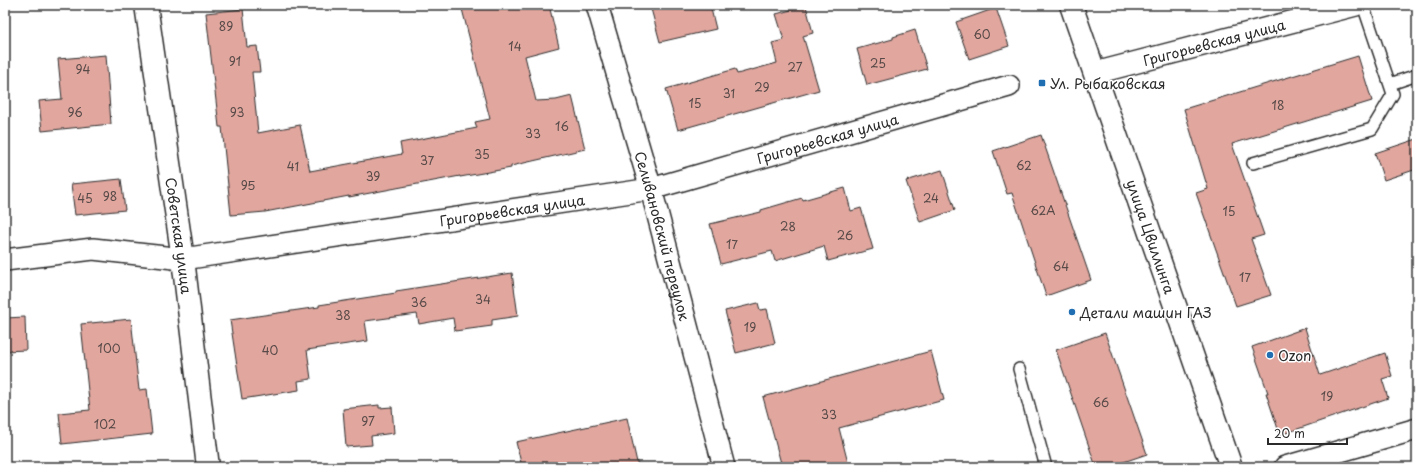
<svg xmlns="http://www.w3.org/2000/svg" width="1422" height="472" font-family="'Playpen Sans',sans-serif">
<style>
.building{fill:#e1a79f;stroke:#2b2b2b}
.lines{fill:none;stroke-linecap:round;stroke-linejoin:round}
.lane-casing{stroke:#2b2b2b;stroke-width:14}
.street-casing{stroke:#2b2b2b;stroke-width:24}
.secondary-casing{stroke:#2b2b2b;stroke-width:25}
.primary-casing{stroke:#2b2b2b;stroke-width:25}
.lane{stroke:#fff;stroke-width:11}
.street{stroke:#fff;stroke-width:21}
.secondary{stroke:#fff;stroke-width:22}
.primary{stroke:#fff;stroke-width:22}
.poi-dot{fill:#1f6fb2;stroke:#fff;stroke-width:1.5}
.labels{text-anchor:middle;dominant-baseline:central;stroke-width:3;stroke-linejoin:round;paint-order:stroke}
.number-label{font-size:12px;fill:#584a48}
.street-label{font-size:14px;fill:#2b2b2b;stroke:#fff}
.poi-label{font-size:14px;fill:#2b2b2b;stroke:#fff;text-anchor:start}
</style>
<rect width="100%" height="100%" fill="#fff"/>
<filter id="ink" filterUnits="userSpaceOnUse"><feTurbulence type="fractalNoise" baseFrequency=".025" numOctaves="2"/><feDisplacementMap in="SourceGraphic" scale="8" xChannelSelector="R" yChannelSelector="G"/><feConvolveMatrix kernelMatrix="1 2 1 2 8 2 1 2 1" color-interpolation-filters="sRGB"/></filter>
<g filter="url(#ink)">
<path class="building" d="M461,5H549L559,47L525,56L536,101L556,100L572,96L585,149L511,166V168L460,177V176L349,197V196L265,212L231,215L222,127H219L206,13L243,9L247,47L257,46L260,72H252L258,133L300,125L310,171L402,154L400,143L477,128L475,122L490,119Z
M650,5H710L716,29L660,42Z
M806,6L813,33L803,36L819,90L678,130L666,89L735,69L737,74L777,63L772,43L784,40L776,14Z
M996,8L1009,46L969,59L956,22Z
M915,30L927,69L867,85L857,49L893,39V37Z
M106,55L111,124L42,131L39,101L62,99L58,59Z
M1358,56L1372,101L1232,144L1264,235L1251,239L1271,295L1236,306L1196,193L1208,189L1184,109Z
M1041,135L1091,280L1046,296L1012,193L1007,194L993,151Z
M1417,139V169L1384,180L1375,153Z
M942,170L955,210L920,222L906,181Z
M121,179L125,210L75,215L71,184Z
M845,188L851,211L861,208L873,249L828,261L824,246L775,261L772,251L721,264L710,224L761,212V210L802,198L803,200Z
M512,273L518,316L492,320V326L455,331L453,318L419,324L417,314L365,321L368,341L307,350L311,379L298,381L299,390L242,399L230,320L319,307V305L396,293V291Z
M758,303L760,310L767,309L775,343L736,353L725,311Z
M25,317L26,350L5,351V318Z
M131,319L139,390L147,389L152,434L62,444L59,413L90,410L81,324Z
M1305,328L1320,375L1385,353L1392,376L1382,379L1388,398L1280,435L1266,393H1268L1252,347Z
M1105,333L1147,454L1109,467H1096L1056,350Z
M931,351L944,400L839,428L849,467H782L763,397Z
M379,405V408L392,407L394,433L371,436L372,445L346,447L343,409Z
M627,418L638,467H522L516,442Z"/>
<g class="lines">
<defs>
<path id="lane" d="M1390,84L1417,75
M1253,163L1372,129L1393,94L1363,5
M1019,369L1046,467"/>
<g id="street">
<path id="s1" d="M597,5L651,189L724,467"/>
<path id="s2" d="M1095,73L1356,5"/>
<path id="s3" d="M5,260L93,249L183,259L651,189L1009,86"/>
<path d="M1285,467L1417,429"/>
</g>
<g id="secondary">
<path id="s4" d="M146,5L183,259L208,467"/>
</g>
<g id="primary">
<path id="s5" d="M1071,5L1231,467"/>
</g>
</defs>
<use href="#lane" class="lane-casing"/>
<use href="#street" class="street-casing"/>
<use href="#secondary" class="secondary-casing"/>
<use href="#primary" class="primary-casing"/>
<use href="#lane" class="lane"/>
<use href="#street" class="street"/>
<use href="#secondary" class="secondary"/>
<use href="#primary" class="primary"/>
</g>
</g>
<g class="poi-dot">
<rect x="1038" y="79" width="8" height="8" rx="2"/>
<circle cx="1072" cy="312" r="4"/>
<circle cx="1270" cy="355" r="4"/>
</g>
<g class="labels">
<g class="number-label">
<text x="226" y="26">89</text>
<text x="982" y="34">60</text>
<text x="515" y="46">14</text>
<text x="235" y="61">91</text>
<text x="878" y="63">25</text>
<text x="795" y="67">27</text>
<text x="83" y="69">94</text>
<text x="762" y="87">29</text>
<text x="729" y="93">31</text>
<text x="695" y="103">15</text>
<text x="1278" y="105">18</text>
<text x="75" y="112">96</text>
<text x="237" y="112">93</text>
<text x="562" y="126">16</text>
<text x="533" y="133">33</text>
<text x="482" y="154">35</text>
<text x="427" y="160">37</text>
<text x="1024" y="165">62</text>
<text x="293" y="166">41</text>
<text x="373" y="176">39</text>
<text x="248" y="185">95</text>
<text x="110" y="196">98</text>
<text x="85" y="198">45</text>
<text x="931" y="198">24</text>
<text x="1043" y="210">62А</text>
<text x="1229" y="211">15</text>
<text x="788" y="226">28</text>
<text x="845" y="235">26</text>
<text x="732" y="244">17</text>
<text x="1061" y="266">64</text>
<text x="1245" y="277">17</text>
<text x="483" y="299">34</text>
<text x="419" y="302">36</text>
<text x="343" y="315">38</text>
<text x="750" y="327">19</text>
<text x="109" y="348">100</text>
<text x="270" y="350">40</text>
<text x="1327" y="396">19</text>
<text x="1101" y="402">66</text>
<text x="829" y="414">33</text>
<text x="368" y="421">97</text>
<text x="105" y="424">102</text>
</g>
<g class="street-label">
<text stroke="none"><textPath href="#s2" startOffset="123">Григорьевская улица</textPath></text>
<text stroke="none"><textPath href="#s3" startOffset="836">Григорьевская улица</textPath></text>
<text stroke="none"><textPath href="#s3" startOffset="512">Григорьевская улица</textPath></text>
<text stroke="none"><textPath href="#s1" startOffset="240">Селивановский переулок</textPath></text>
<text stroke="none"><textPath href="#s4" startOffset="233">Советская улица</textPath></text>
<text stroke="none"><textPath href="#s5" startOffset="245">улица Цвиллинга</textPath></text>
</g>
<g class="poi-label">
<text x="1050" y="83">Ул. Рыбаковская</text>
<text x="1080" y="312">Детали машин ГАЗ</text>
<text x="1278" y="355">Ozon</text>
</g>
</g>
<rect width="1422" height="472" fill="none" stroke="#fff" stroke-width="20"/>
<rect x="10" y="10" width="1402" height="452" fill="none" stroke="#2b2b2b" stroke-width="1.5" filter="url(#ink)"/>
<path d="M1268 438v6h79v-6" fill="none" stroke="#2b2b2b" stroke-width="2"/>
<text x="1274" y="438" font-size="12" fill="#2b2b2b" stroke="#ffffff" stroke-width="3" paint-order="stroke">20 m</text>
</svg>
